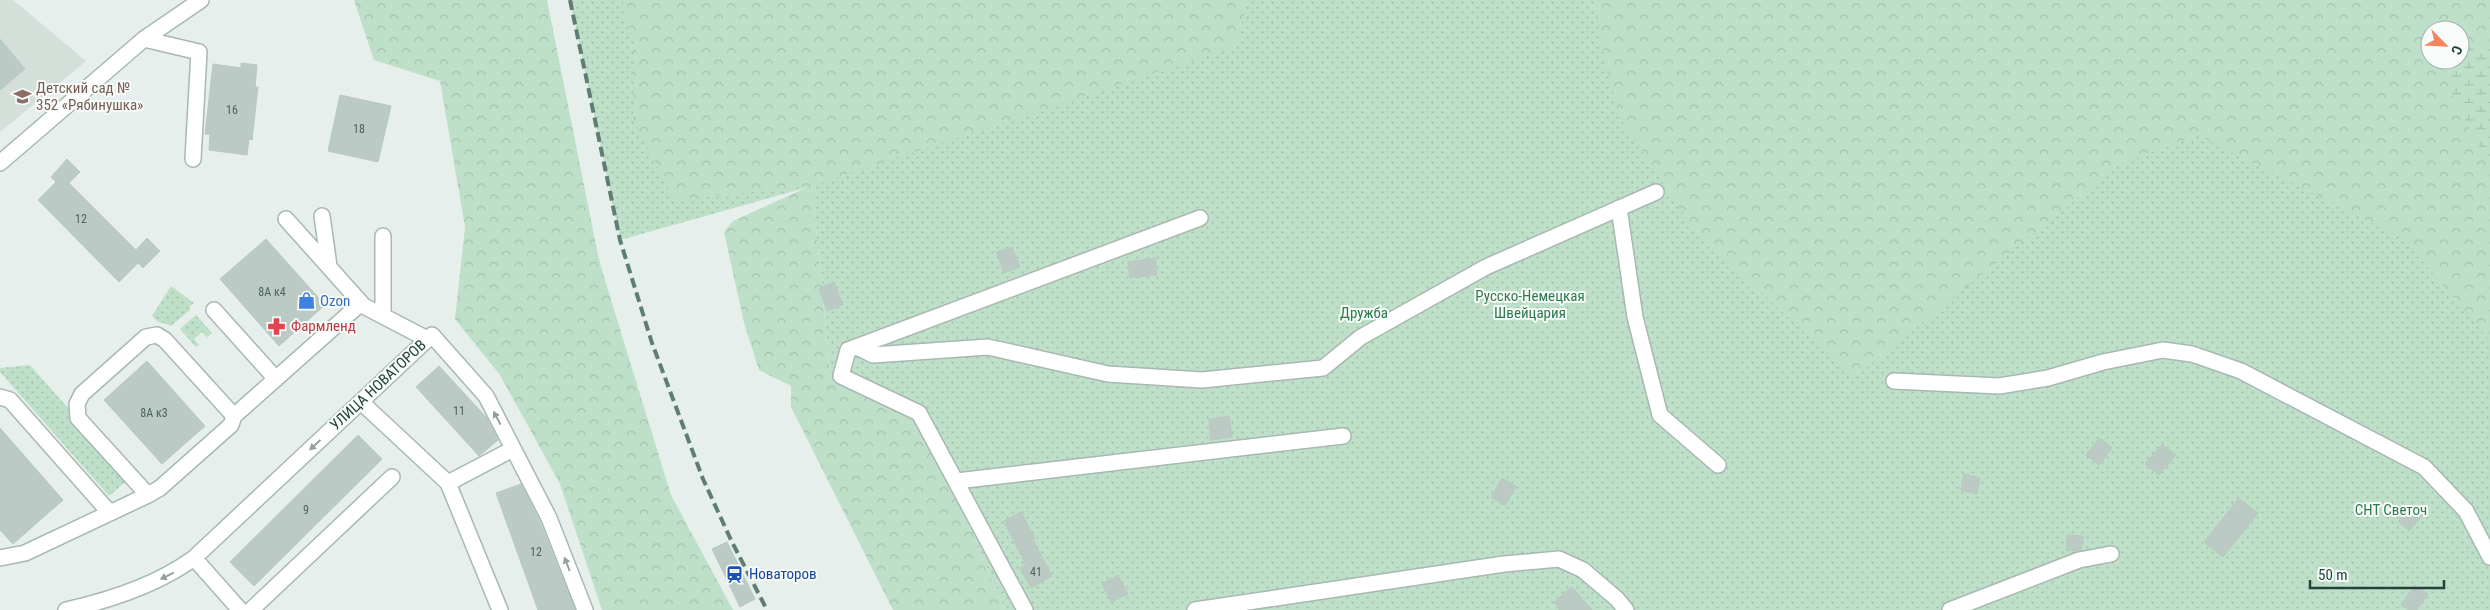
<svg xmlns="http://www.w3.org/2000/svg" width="2490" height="610" font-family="'Roboto Condensed',sans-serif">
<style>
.built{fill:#d4dfda}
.green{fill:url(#green-dots);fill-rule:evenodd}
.forest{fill:url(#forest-crowns)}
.wetland{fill:url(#wetland-marsh)}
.building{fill:#bbcac4;stroke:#b8c9c2}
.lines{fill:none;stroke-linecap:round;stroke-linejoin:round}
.minor-casing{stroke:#a8b8b2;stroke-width:18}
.minor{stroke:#fff;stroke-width:15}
.rail{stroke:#5f7d75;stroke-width:4;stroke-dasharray:10 5;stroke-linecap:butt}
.oneway{fill:#92a09c}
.labels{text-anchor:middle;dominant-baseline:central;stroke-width:4;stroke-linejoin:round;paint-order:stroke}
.number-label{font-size:12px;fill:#4a645c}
.education-label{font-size:15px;fill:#785e54;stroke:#f7fbf9;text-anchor:start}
.park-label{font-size:15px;fill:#2d7a4b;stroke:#f7fbf9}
.shop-label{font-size:15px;fill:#366cbe;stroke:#f7fbf9;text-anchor:start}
.health-label{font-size:15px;fill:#be3a42;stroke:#f7fbf9;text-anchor:start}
.street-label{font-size:15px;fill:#24423a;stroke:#f7fbf9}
.transit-label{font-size:15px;fill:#164399;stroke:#f7fbf9;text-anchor:start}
</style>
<defs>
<pattern id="green-dots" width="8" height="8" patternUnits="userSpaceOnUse" patternTransform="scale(1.25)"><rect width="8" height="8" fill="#bfe0c8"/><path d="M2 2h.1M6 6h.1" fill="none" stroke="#a4c1ad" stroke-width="1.8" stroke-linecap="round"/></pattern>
<pattern id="forest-crowns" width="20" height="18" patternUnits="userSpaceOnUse" patternTransform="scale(1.25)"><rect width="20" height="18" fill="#bfe0c8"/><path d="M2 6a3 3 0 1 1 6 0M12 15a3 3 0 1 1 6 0" fill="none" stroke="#a4c1ad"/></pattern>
<pattern id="wetland-marsh" width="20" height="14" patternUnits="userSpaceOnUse" patternTransform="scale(1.25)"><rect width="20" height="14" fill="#bfe0c8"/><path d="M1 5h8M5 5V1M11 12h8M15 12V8" fill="none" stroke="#a4c1ad"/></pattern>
</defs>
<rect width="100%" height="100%" fill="#e6efeb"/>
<path class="built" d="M0,0H13L86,61L0,132Z"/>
<path class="green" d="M570,0H2490V610H1005L922,415L831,381L812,186L620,240ZM2430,30H2460V60H2430Z
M171,286L194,303L189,307L191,309L171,326L157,321L152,316Z
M196,315L212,333L207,337L202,332L194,339L199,345L196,347L180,329Z
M30,365L130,478L109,496L0,372V368Z"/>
<path class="forest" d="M354,0H547L598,255L604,277L671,495L733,610H602L560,484L500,375L455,319L465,227L440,81L374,60Z
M622,0H1247L1238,45L812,186L831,381L922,415L1005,610H893L791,407V386L759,370L744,323L724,232L733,221L810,186L674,200L633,119L634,41Z
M1593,0H2490V42L2460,48V30H2430V60H2455L2448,85L2490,169V341L2404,239L2198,135L2120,164L1853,378L1695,230L1623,123L1608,74Z"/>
<path class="wetland" d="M2490,42V169L2448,85L2455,60H2460V48Z"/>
<path class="building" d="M0,39L25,69L0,90Z
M241,63L257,65L255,87H258L252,140L249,139L247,155L209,150L210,134H205L213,64L241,68Z
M340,95L391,106L378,162L328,151Z
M67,159L80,172L69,183L136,250L147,238L160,251L143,268L138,263L119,282L38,200L56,182L51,177Z
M266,239L325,305L279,346L220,279Z
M1012,247L1020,267L1004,273L996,252Z
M1155,258L1157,275L1130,278L1128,262Z
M834,282L843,305L827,311L819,288Z
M147,361L205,426L162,464L104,400Z
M439,366L486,417L498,440L479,456L416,387Z
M1229,416L1232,437L1211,440L1209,419Z
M0,428L63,500L13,544L0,530Z
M358,435L382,459L254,586L230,562Z
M2100,438L2112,448L2099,465L2086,455Z
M2162,444L2176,455L2159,475L2145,464Z
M1964,474L1980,478L1977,494L1961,490Z
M1502,478L1516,486L1505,506L1491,497Z
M521,484L540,522L575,610H538L496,493Z
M2239,498L2258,513L2223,557L2204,542Z
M2412,505L2423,515L2409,531L2398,521Z
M1021,512L1035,539L1033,540L1052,576L1031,588L1020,568L1026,565L1004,521Z
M2067,535L2083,536L2081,550L2066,551Z
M727,542L755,599L740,607L712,549Z
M1118,575L1128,594L1111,602L1102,584Z
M2415,585L2428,594L2417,610H2409L2401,605Z
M1572,587L1592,610H1560L1554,602Z"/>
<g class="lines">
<defs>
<path id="minor" d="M144,39L199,52L193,159
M0,163L144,39L201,0
M1619,208L1635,317L1660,415L1718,465
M322,216L329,266
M286,219L362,304
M383,236V314
M214,310L276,379
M857,347L873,355L988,347L1108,374L1202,380L1323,368L1361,337L1486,267L1656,192
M1894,381L1999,386L2048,378L2103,362L2163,350L2192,354L2241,371L2424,467L2466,511L2490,557
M0,397L10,400L110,513
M361,402L448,483L500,610
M234,416L360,304L427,339
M957,481L1343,436
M448,483L513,449
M0,558L25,553L148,495L160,488L231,425L234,416L165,340L157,335L146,337L82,394L77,404L78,418L148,495
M194,558L240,610
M66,610C111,600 157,585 194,558L432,335L486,396L549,518L585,610
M251,610L392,477
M1025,610L919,413L841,376L848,350L1200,218
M1195,610L1504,564L1559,559L1583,570L1617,599L1626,610
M1950,610L2079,560L2111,554"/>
</defs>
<use href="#minor" class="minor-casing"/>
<use href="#minor" class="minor"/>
<path class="rail" d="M570,0L620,240L652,343L703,479L731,540L767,610"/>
</g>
<defs><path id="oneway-solid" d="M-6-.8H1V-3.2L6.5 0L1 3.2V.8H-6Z" transform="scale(1.25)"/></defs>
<g class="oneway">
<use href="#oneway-solid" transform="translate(497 418) rotate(-118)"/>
<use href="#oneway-solid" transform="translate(315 445) rotate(137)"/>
<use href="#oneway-solid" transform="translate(567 564) rotate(-111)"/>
<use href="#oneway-solid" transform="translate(167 576) rotate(154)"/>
</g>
<defs>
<symbol id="school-bare" viewBox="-9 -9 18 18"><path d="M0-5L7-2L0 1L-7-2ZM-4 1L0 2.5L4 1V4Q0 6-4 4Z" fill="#8d6e63" stroke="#f7fbf9" stroke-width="2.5" paint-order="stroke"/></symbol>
<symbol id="shop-bare" viewBox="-9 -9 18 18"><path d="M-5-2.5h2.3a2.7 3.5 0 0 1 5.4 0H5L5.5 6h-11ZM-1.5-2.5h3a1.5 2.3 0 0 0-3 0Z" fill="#3f7fe0" stroke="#f7fbf9" stroke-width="2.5" paint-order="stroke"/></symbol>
<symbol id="pharmacy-bare" viewBox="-9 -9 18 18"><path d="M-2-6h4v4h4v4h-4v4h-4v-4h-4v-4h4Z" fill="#e0444e" stroke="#f7fbf9" stroke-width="2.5" paint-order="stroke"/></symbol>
<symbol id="station-bare" viewBox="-9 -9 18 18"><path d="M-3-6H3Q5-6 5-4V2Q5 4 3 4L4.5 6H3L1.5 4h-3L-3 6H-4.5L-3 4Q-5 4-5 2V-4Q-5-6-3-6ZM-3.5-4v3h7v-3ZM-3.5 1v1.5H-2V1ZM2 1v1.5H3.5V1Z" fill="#1a4fb4" stroke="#f7fbf9" stroke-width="2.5" paint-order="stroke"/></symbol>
</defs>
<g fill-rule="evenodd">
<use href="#school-bare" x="10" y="84" width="25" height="25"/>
<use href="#shop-bare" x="294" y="288" width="25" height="25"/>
<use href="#pharmacy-bare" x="264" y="314" width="25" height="25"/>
<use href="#station-bare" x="722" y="562" width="25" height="25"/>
</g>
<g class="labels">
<g class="number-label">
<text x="232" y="110">16</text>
<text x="359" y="129">18</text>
<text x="81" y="219">12</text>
<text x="272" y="292">8А к4</text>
<text x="459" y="411">11</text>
<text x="154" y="413">8А к3</text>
<text x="306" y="510">9</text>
<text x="536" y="552">12</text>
<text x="1036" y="572">41</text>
</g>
<g class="education-label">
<text x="36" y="88">Детский сад №<tspan x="36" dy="17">352 «Рябинушка»</tspan></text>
</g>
<g class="park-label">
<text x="1530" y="296">Русско-Немецкая<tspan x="1530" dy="17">Швейцария</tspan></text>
<text x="1364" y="313">Дружба</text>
<text x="2391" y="510">СНТ Светоч</text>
</g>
<g class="shop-label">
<text x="320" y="301">Ozon</text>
</g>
<g class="health-label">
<text x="291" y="326">Фармленд</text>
</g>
<g class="street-label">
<text transform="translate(378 385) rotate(-43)">УЛИЦА НОВАТОРОВ</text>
</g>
<g class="transit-label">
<text x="749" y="574">Новаторов</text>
</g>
</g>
<g transform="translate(2445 45) rotate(114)"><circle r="24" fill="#f7fbf9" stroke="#a3b1ad"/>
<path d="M0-4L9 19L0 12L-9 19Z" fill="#f4845f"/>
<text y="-8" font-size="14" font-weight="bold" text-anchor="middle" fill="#24423a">С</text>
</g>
<path d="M2310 580v8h134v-8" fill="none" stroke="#24423a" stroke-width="2.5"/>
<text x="2318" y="580" font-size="15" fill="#24423a" stroke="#f7fbf9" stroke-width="4" paint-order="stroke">50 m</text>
</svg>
